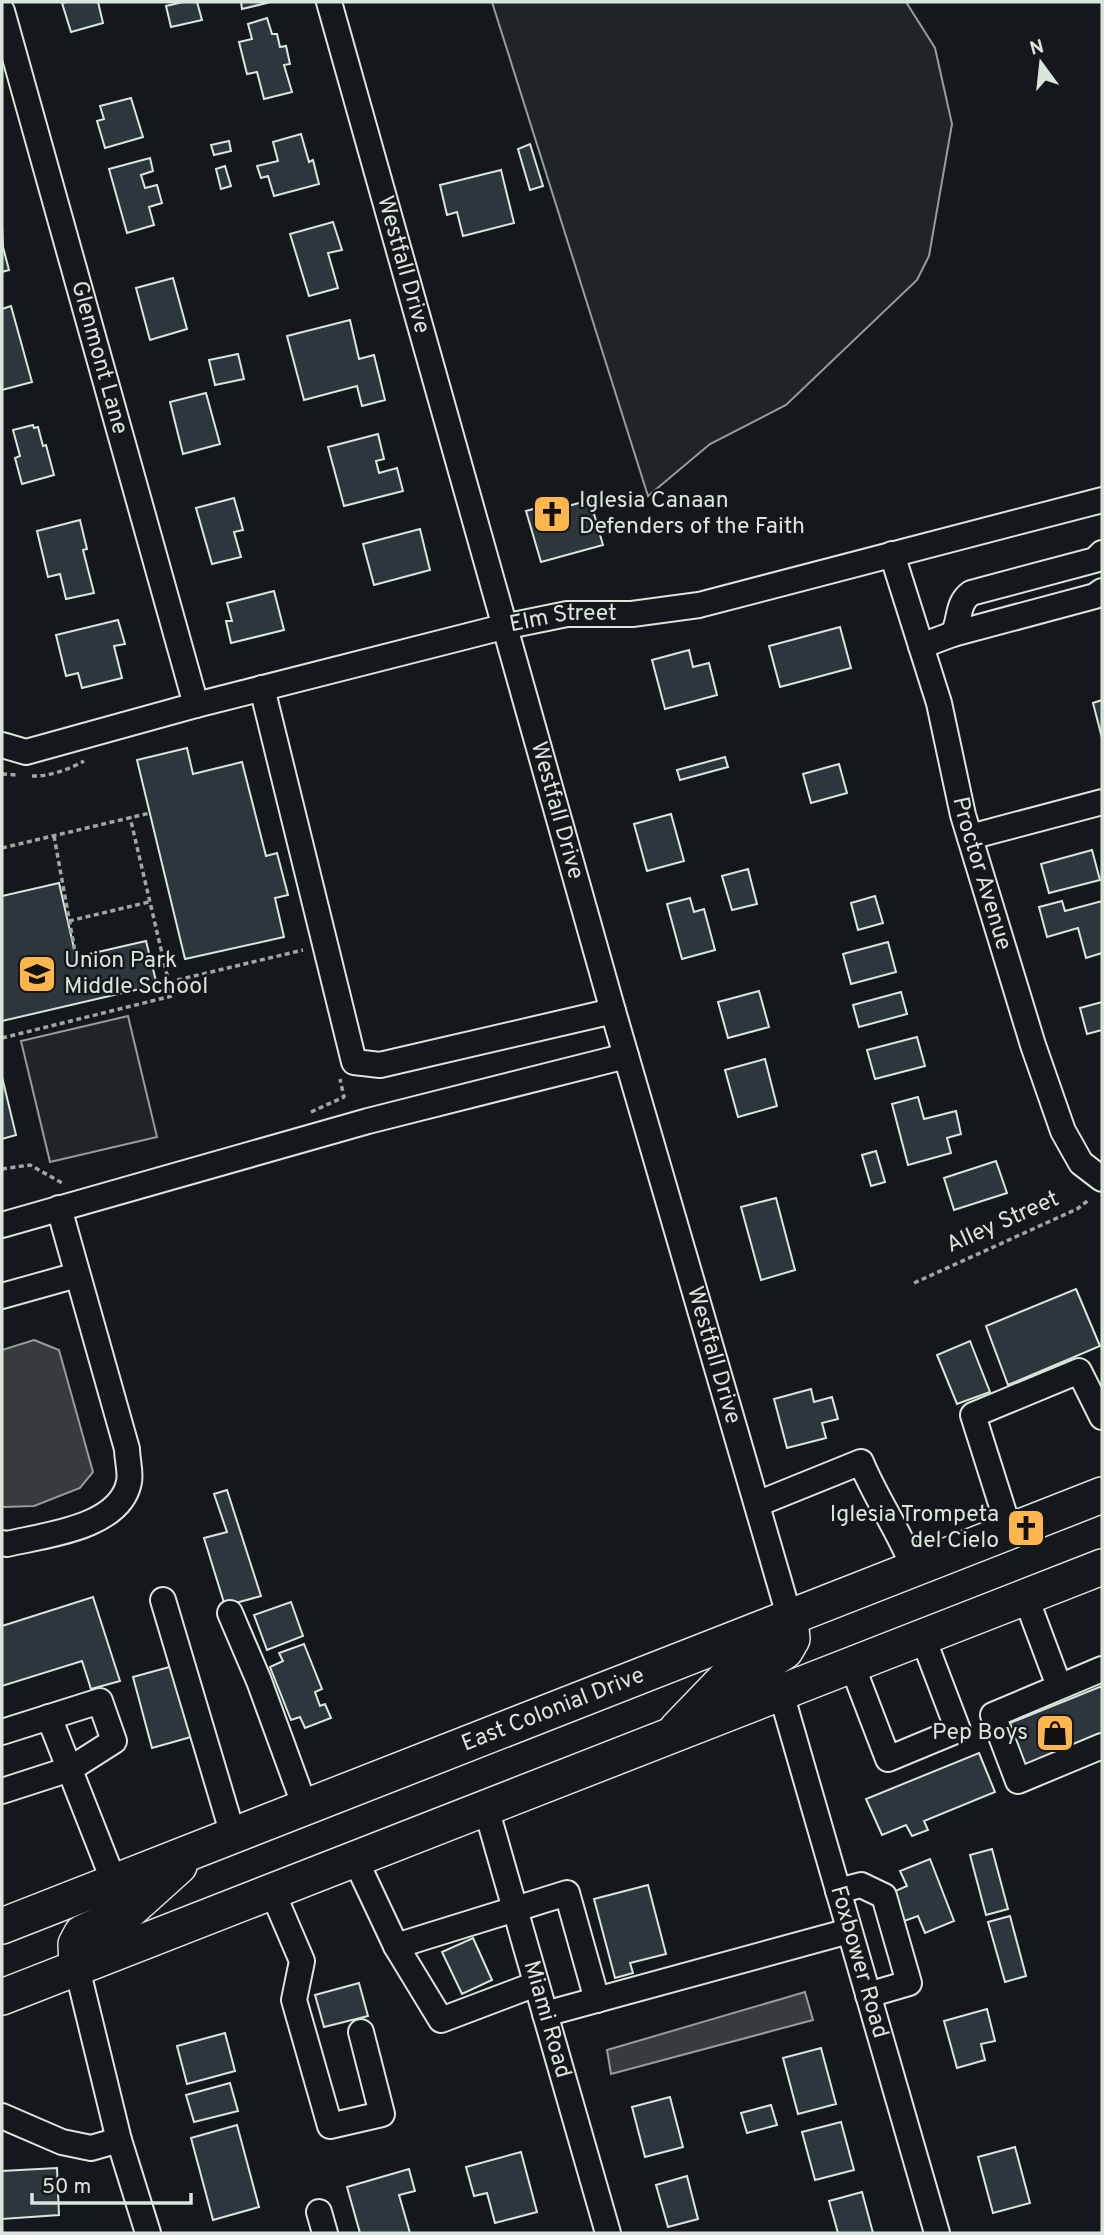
<svg xmlns="http://www.w3.org/2000/svg" width="1104" height="2235" font-family="Overpass,sans-serif">
<style>
.green{fill:#202428;stroke:#939e99;stroke-width:2}
.water{fill:#363b3e;stroke:#939e99;stroke-width:2}
.building{fill:#2c363c;stroke:#d8e6dc;stroke-width:2}
.lines{fill:none;stroke-linecap:round;stroke-linejoin:round}
.minor-casing{stroke:#d8e6dc;stroke-width:28}
.highway-casing{stroke:#d8e6dc;stroke-width:38}
.path{stroke:#9da8a2;stroke-width:3.5;stroke-dasharray:5 3.5;stroke-linecap:butt}
.minor{stroke:#14181c;stroke-width:24}
.highway{stroke:#14181c;stroke-width:35}
.labels{text-anchor:middle;dominant-baseline:central;stroke-width:5;stroke-linejoin:round;paint-order:stroke}
.street-label{font-size:23px;fill:#d8e6dc;stroke:#14181c}
.poi-label{font-size:23px;fill:#d8e6dc;stroke:#14181c;text-anchor:start}
</style>
<rect width="100%" height="100%" fill="#14181c"/>
<path class="green" d="M492,2H906L935,48L952,124L929,256L917,280L786,405L710,444L648,496Z
M128,1016L157,1137L50,1162L21,1041Z"/>
<path class="water" d="M34,1340L59,1350L93,1472L80,1488L34,1506L4,1507L2,1506V1350Z
M805,1992L813,2020L611,2074L607,2050Z"/>
<path class="building" d="M67,2H98L103,23L71,32L62,3Z
M183,2H197L202,20L171,27L166,6Z
M241,2H266L267,3L242,9Z
M267,18L272,34H277L280,47L286,46L290,64L284,65L292,92L264,99L257,72L247,74L239,42L252,39L248,24Z
M131,98L143,137L105,148L97,121L104,119L100,106Z
M301,134L309,162L313,160L319,184L274,196L268,176L261,178L257,166L278,161L273,142Z
M229,141L231,151L214,155L211,145Z
M530,144L543,186L530,190L518,149Z
M150,158L153,171L141,175L145,188L157,185L162,203L149,207L154,225L127,233L109,169Z
M225,166L231,186L221,189L216,169Z
M501,170L514,223L463,236L457,212L447,215L440,185Z
M333,222L342,250L328,253L338,288L309,296L290,234Z
M2,226L3,247L9,270L2,272Z
M173,278L187,329L150,340L136,288Z
M11,306L32,382L2,390V309Z
M350,320L359,359L374,355L385,400L362,406L357,386L304,400L287,336Z
M238,354L244,379L215,385L209,360Z
M206,393L220,444L183,454L170,402Z
M33,425L34,428L38,427L43,446L46,445L54,475L22,484L15,458L20,456L13,430Z
M378,434L384,459L376,461L379,473L397,468L403,491L344,506L328,447Z
M234,498L243,530L234,532L241,557L212,564L196,508Z
M566,500L568,506L590,500L603,545L541,562L526,511Z
M80,520L87,549L83,550L94,593L66,599L60,574L48,577L37,531Z
M420,529L430,570L374,585L363,544Z
M274,591L284,630L231,643L226,621H232L227,603Z
M118,620L125,644L114,646L122,678L82,688L78,673L66,676L56,635Z
M840,627L851,668L780,687L769,646Z
M689,650L693,667L709,663L717,695L665,709L652,660Z
M1102,700V738L1093,703Z
M187,748L193,774L242,762L266,856L277,853L288,895L275,898L284,937L185,959L137,760Z
M725,757L728,767L680,780L677,770Z
M839,764L847,793L811,803L803,774Z
M671,814L684,861L647,871L634,824Z
M1092,850L1100,880L1049,893L1041,864Z
M748,869L757,904L732,910L722,876Z
M59,883L76,957L146,941L157,985L2,1021V896Z
M875,896L883,923L858,930L851,903Z
M690,898L694,912L704,909L715,950L682,959L667,904Z
M1062,901L1065,911L1102,901V953L1086,958L1078,928L1047,937L1039,907Z
M888,942L896,972L851,984L843,954Z
M759,991L769,1027L728,1038L718,1002Z
M901,992L907,1014L859,1027L853,1005Z
M1102,1002V1030L1087,1034L1080,1008Z
M917,1037L925,1066L875,1079L867,1050Z
M765,1059L777,1106L738,1117L725,1070Z
M2,1077L16,1135L2,1139Z
M918,1097L924,1119L956,1111L961,1134L947,1138L951,1153L908,1165L892,1104Z
M876,1151L885,1182L871,1186L862,1155Z
M996,1161L1007,1193L954,1210L944,1178Z
M776,1198L795,1270L761,1280L741,1207Z
M1076,1289L1100,1346L1008,1385L986,1326Z
M970,1341L990,1392L957,1404L937,1355Z
M811,1389L814,1402L832,1397L838,1419L822,1423L826,1438L787,1448L774,1399Z
M227,1490L261,1596L225,1606L204,1538L227,1532L214,1494Z
M93,1597L120,1681L91,1689L82,1661L2,1686V1626Z
M291,1602L303,1636L267,1650L254,1615Z
M304,1644L322,1689L315,1692L320,1706L325,1704L331,1718L305,1728L300,1717L291,1720L270,1667L283,1661L279,1653Z
M173,1666L191,1737L152,1748L133,1677Z
M1102,1686V1741L1025,1773L1005,1725Z
M979,1753L995,1792L924,1821L928,1830L912,1836L906,1825L882,1835L866,1799Z
M992,1849L1008,1909L986,1915L970,1855Z
M930,1859L954,1921L925,1933L918,1916L904,1921L893,1892L907,1886L900,1871Z
M648,1885L666,1954L630,1963L633,1973L615,1978L594,1899Z
M1010,1916L1026,1976L1005,1982L988,1922Z
M473,1938L492,1980L462,1994L442,1952Z
M359,1983L368,2016L324,2027L315,1995Z
M987,2009L995,2041L981,2044L985,2060L957,2068L944,2021Z
M225,2033L235,2071L187,2084L177,2046Z
M821,2048L836,2104L798,2114L783,2058Z
M230,2083L238,2111L194,2122L186,2095Z
M670,2097L683,2147L645,2157L632,2107Z
M771,2105L777,2125L747,2133L741,2113Z
M841,2122L854,2170L815,2180L802,2132Z
M237,2125L259,2207L213,2220L191,2138Z
M1015,2147L1030,2203L993,2213L978,2157Z
M521,2152L537,2212L495,2223L487,2193L474,2196L466,2167Z
M57,2168L59,2215L2,2219V2171Z
M409,2169L415,2191L399,2195L410,2233H360L347,2187Z
M687,2176L698,2219L668,2227L656,2185Z
M862,2192L873,2233H838L829,2201Z"/>
<g class="lines">
<defs>
<g id="minor">
<path id="s1" d="M329,2L613,1011L790,1619"/>
<path id="s2" d="M2,11L196,705"/>
<path id="s3" d="M892,554L939,703L963,815L1033,1045L1063,1131L1081,1163L1102,1179"/>
<path d="M953,634C961,620 956,604 971,593L1095,560L1102,553"/>
<path d="M921,646L953,634L1095,596L1102,591"/>
<path d="M262,688L354,1062L380,1065L613,1011"/>
<path id="s4" d="M2,745L26,752L196,705L503,627L567,614H632L699,605L1102,500"/>
<path d="M970,837L1102,802"/>
<path d="M2,1225L368,1121L626,1056"/>
<path d="M2,1296L77,1275"/>
<path d="M757,1504L861,1462C876,1499 900,1532 914,1569"/>
<path d="M1010,1532L973,1415L1079,1371L1102,1417"/>
<path d="M2,1543L7,1544C45,1535 120,1528 129,1482C131,1472 127,1459 127,1449L59,1208"/>
<path d="M1026,1598L1059,1686"/>
<path d="M163,1600L233,1835"/>
<path d="M230,1613L259,1681L305,1807"/>
<path d="M852,1665L888,1759L958,1730L923,1638"/>
<path d="M1102,1669L993,1715L1018,1781L1102,1746"/>
<path id="s5" d="M781,1693L937,2233"/>
<path d="M49,1717L114,1882"/>
<path d="M2,1732L100,1701L114,1741L70,1769L2,1791"/>
<path id="s6" d="M486,1808L608,2233"/>
<path d="M355,1859L396,1946L567,1893L597,2000"/>
<path d="M272,1891L302,1961L294,2000L330,2126L382,2114L361,2032"/>
<path d="M838,1891L861,1885L884,1896L909,1983L868,1995"/>
<path d="M396,1946L441,2020L536,1984"/>
<path d="M77,1968L119,2140L148,2233"/>
<path d="M545,2014L849,1931"/>
<path d="M2,2116L62,2142L91,2148L119,2140"/>
<path d="M319,2212L325,2233"/>
</g>
<g id="highway">
<path d="M677,1729L727,1677L773,1659L785,1651L792,1639L790,1619"/>
<path id="s7" d="M2,1926L1102,1495"/>
<path d="M77,1968L76,1944L82,1933L129,1911L179,1866"/>
<path d="M2,1997L1102,1567"/>
</g>
</defs>
<use href="#minor" class="minor-casing"/>
<use href="#highway" class="highway-casing"/>
<path class="path" d="M2,774L17,775
M32,776C48,777 70,769 84,761
M54,836L76,957
M2,848L150,813
M69,921L149,902
M169,982L303,950
M2,1038L172,996L130,817
M311,1112L344,1097L340,1079
M2,1169L30,1165L64,1184
M914,1283L1077,1209L1090,1199"/>
<use href="#minor" class="minor"/>
<use href="#highway" class="highway"/>
</g>
<defs>
<symbol id="church-square" viewBox="-11 -11 22 22"><rect x="-9" y="-9" width="18" height="18" rx="4" fill="#ffb74d" stroke="#14181c"/><path d="M-1.2-6h2.4v3.5h3.3v2.4h-3.3V6h-2.4V-.1h-3.3v-2.4h3.3Z" fill="#111"/></symbol>
<symbol id="school-square" viewBox="-11 -11 22 22"><rect x="-9" y="-9" width="18" height="18" rx="4" fill="#ffb74d" stroke="#14181c"/><path d="M0-5L7-2L0 1L-7-2ZM-4 1L0 2.5L4 1V4Q0 6-4 4Z" fill="#111"/></symbol>
<symbol id="shop-square" viewBox="-11 -11 22 22"><rect x="-9" y="-9" width="18" height="18" rx="4" fill="#ffb74d" stroke="#14181c"/><path d="M-5-2.5h2.3a2.7 3.5 0 0 1 5.4 0H5L5.5 6h-11ZM-1.5-2.5h3a1.5 2.3 0 0 0-3 0Z" fill="#111"/></symbol>
</defs>
<g fill-rule="evenodd">
<use href="#church-square" x="530" y="492" width="44" height="44"/>
<use href="#school-square" x="15" y="952" width="44" height="44"/>
<use href="#church-square" x="1004" y="1506" width="44" height="44"/>
<use href="#shop-square" x="1033" y="1711" width="44" height="44"/>
</g>
<g class="labels">
<g class="street-label">
<text stroke="none"><textPath href="#s1" startOffset="273">Westfall Drive</textPath></text>
<text stroke="none"><textPath href="#s2" startOffset="360">Glenmont Lane</textPath></text>
<text stroke="none"><textPath href="#s4" startOffset="579">Elm Street</textPath></text>
<text stroke="none"><textPath href="#s1" startOffset="840">Westfall Drive</textPath></text>
<text stroke="none"><textPath href="#s3" startOffset="332">Proctor Avenue</textPath></text>
<text transform="translate(1003 1223) rotate(-24)">Alley Street</text>
<text stroke="none"><textPath href="#s1" startOffset="1407">Westfall Drive</textPath></text>
<text stroke="none"><textPath href="#s7" startOffset="592">East Colonial Drive</textPath></text>
<text stroke="none"><textPath href="#s5" startOffset="280">Foxbower Road</textPath></text>
<text stroke="none"><textPath href="#s6" startOffset="220">Miami Road</textPath></text>
</g>
<g class="poi-label">
<text x="579" y="501">Iglesia Canaan<tspan x="579" dy="26">Defenders of the Faith</tspan></text>
<text x="64" y="961">Union Park<tspan x="64" dy="26">Middle School</tspan></text>
<text x="999" y="1515" text-anchor="end">Iglesia Trompeta<tspan x="999" dy="26">del Cielo</tspan></text>
<text x="1028" y="1733" text-anchor="end">Pep Boys</text>
</g>
</g>
<rect width="1104" height="2235" fill="none" stroke="#d8e6dc" stroke-width="7"/>
<g transform="translate(1041 63) rotate(345)" stroke="#14181c" stroke-width="5" paint-order="stroke">
<path d="M0-5L12 26L0 18L-12 26Z" fill="#d8e6dc"/>
<text y="-10" font-size="19" font-weight="bold" text-anchor="middle" fill="#d8e6dc">N</text>
</g>
<path d="M32 2193v10h159v-10" fill="none" stroke="#d8e6dc" stroke-width="3.5"/>
<text x="42" y="2193" font-size="21" fill="#d8e6dc" stroke="#14181c" stroke-width="5" paint-order="stroke">50 m</text>
</svg>
